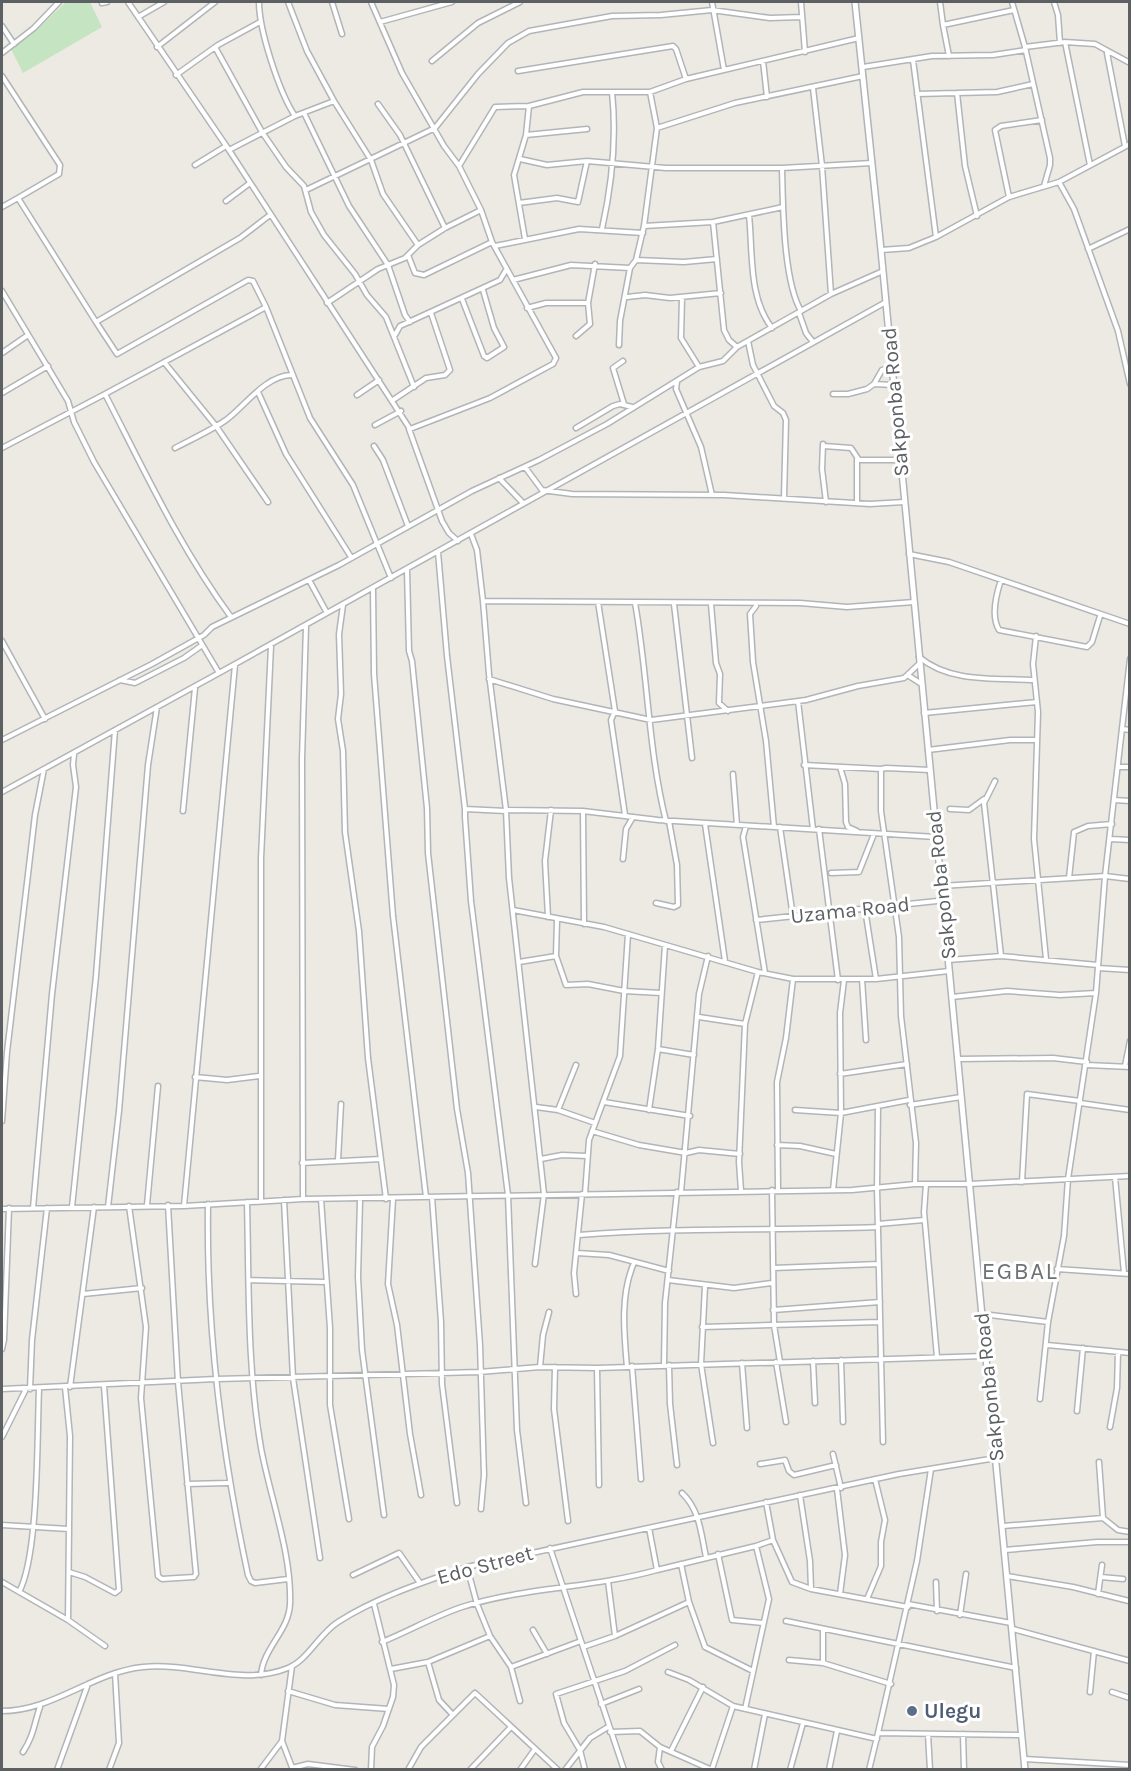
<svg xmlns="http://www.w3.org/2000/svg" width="1131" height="1771" font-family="Karla,sans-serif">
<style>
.green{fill:#c5e4c1}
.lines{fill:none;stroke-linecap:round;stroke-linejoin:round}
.minor-casing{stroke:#b1b5b8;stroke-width:7}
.secondary-casing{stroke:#b0b4b8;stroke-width:8}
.minor{stroke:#fff;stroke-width:4}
.secondary{stroke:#fff;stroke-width:5}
.service-dot{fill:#5c6f8a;stroke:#fff;stroke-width:2}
.labels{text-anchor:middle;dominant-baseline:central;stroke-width:6;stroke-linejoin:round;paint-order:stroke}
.street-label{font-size:21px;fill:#5c6063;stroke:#fff}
.service-label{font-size:21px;font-weight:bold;fill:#4e5e75;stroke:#fff;text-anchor:start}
.quarter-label{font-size:24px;letter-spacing:1.5px;fill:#6d7275;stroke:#fff}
</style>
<rect width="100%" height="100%" fill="#edeae3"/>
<path class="green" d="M66,2H90L102,27L23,73L11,49L38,29Z"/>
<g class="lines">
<defs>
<path id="minor" d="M128,2L229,150L410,429L490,398L553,364L556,358L492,242L481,210L459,166L444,146L402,73L371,2
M259,2C259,30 279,92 295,116
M288,2L307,51L334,101
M332,2L342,34
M712,2L724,70
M801,2L805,52
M940,2L943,25L1014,10
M1012,2L1025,47L1050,158V165L1044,186
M1054,2L1058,15L1060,43
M102,3L107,2
M138,17L164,2
M380,22L452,2
M943,25L949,56
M2,26L14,44
M1065,42L1090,165
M157,47L215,2
M215,47L262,132L286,167L304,186L311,212L324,235L355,274L367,295L386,317L414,387
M1025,47L1065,42L1095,44L1130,63
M2,53L34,28L59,2
M1107,53L1125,146
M913,60L936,237
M432,61L478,23L520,2
M763,61L767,97
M863,67L932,56L993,55L1026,50
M518,71L673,46L676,49L686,79
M176,75L218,45L260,22
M2,76L60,165L59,174L18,198L96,322L240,238L270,215
M813,88L822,166L831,294
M650,92L657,128L644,226L713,222L783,207
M917,94L957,93
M378,104L400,135L445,228
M529,106L583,92H650L686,79L859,38
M304,113L349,206L388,265L405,315L410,322
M657,128L735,103L863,76
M526,135L587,129
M229,150L295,116L334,101L371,160L383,194L418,245
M520,159L547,165L587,161L666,168H782L872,163
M195,165L226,146
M459,166L495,107L529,106L526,135L514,175L525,239
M782,168C783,205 783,280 801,311
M1059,182L1074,209L1118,331L1130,384
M306,190L435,128L478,74L508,43L529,31L612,16L661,15L712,10L770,18L802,17
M1009,197L995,130L1001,126L1042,120
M226,201L250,183
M519,203L557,198L578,202L587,161
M2,207L18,198
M749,215C753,252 748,297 772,328
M977,216L965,166L957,93L997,92L1033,84
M713,222L724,330L729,340L737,347
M602,229C612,184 617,139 612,92
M495,246L579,229L643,233
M1088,249L1130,229
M881,250L909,248L936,237L1009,197L1059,182L1130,144
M408,255L415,273L424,275L492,242
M636,260L684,262L717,259
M513,280L571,265L630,268
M2,291L68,401L74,422L94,462L219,673L886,302
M627,297L645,295L670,298L721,293
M682,297L681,338L699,367
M462,299L484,356L487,358L504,347L494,328L483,290
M327,303L378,269L405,258L418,245L445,228L481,210
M527,308L546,303H588
M799,313L806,333L813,342
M96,322L117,354L248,280L253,281L266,307
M395,335L400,326L500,280L506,270
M576,336L590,324L588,303L595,264
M748,341L753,365L774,406L783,413L786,420L784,498
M619,345L620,321L630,268L636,260L644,226
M2,353L28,335
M623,361L613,368L624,404
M164,362L216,426L268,502
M677,382L676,389L701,447L712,495
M874,384L893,385
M258,392L286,454L351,557
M2,393L48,366
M105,394L266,307L310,418L353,485L391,578
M833,394H848L867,389L874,384L882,370L892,367
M357,395L379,380
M393,400L426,378L445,375L450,370L431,313
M375,425L401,411
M576,428L613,406L620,404L632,407
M409,429L442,521L449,533L458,541
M823,444L822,469L826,502
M374,446L383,460L408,526
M824,446L851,448L859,460H900
M2,448L105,394C144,470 180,548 231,617
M175,448C192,439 210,431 226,420C245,406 265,376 291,375
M525,467L542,490L572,494L724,495L870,504L904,502
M499,478L523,503
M857,503V459
M471,534L477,550L483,601L489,674L506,810L509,878L544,1194L535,1264
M438,552L447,656L465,809
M909,554L949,562L1130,624
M407,570L409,651L412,661L427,808L428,853L457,1109L468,1173L480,1345L484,1475L481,1509
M309,580L327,613
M1001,580C996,595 991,617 999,630L1087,647L1092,642L1100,616
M373,589L374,674L393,916L426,1197
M483,601L800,603L847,607L914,602
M598,602L615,711L611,720L625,815
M635,603C648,675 648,750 666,821
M674,604L692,758
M711,604L716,663L720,674L719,703L728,711
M343,605L339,634L341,694L338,719L343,751L345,832L359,931L368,1058L386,1199
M756,606L750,614L753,662L766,741L774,827
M1036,636L1033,664L1038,712L1034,839L1046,959
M2,641L45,719
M919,657C950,683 995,678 1033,680
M909,676L920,683
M489,679L553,699L651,720L806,700L858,686L904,678L919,664
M120,680L135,683L184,658L201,646
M798,701L813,829
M924,713L1037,702
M1122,729L1130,730
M2,740L152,664L204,635L212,627L339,565L472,491L539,460L607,424L699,367L723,361L737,347L831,294L883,271
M928,750L1010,740H1037
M804,765L881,769
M840,767L845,784L846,822L848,827L857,831
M1118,767H1130
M733,774L737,825
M995,781L984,803L1001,956
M2,792L219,673
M1114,800L1130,801
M950,809L969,810L984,799
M506,810L583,811L658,820L936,837
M183,811L195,688
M506,811L465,809V817L471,901L508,1195L517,1430L526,1503
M583,811L584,924
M705,824L725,961
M746,826L743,837L765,973
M780,827L793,917
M819,829L838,980
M1111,839L1130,840
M623,859L626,829L633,817
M831,873L859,872L874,834
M1069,878L1074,832L1088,826L1112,824
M941,886L1105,876L1130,879
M656,903L674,907L678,905L677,865L669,821
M865,909L876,979
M513,910L604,927L758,972L793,979H876L949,971
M548,917L545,861L551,810
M557,920L556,956L566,985L588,984L624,991L661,993
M756,920L937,901L942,896
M948,960L1001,956L1098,965
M519,962L556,956
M1098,968L1130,970
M862,979L866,1040
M952,997L1007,991L1060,995L1096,993
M699,1017L745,1024
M658,1049L694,1055
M958,1059L1053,1058L1087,1062
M1087,1065L1130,1067
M1125,1066L1130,1041
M840,1074L907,1064
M195,1077L227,1080L259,1076
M604,1102L690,1116
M1080,1103L1130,1110
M910,1105L961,1097
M878,1106L877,1188L883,1442
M536,1107L558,1110L595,1123
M558,1110L576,1065
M649,1110L658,1049L665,945
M795,1110L841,1113L909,1100
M2,1121L7,1052L35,815L44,769
M592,1131L639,1145L686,1153L699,1150L740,1154
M777,1145L800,1146L836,1154
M541,1159L562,1155L587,1156
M338,1160L341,1104
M302,1163L381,1159
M1115,1177L1124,1273
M1022,1182L1027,1094L1080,1101
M915,1184L916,1143L901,1016L899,937L881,811V769L886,768L930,770
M926,1184L924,1212L937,1357
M772,1190L774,1325L780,1362
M778,1190L777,1082L786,1038L793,979
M833,1190L841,1113L840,1013L844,980
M741,1191L739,1162L745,1024L758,972
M681,1192L699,994L708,956
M585,1194L589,1140L620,1056L628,934
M432,1197L441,1322L442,1384L457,1503
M303,1199L302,759L306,626
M321,1199L330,1328V1405L349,1519
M393,1199L388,1284L397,1325L410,1434L421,1495
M261,1200V858L271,646
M284,1200L293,1378L320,1558
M360,1200L358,1277L362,1350L384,1515
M247,1202C249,1284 247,1367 261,1448C270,1497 292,1554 290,1604C289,1631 263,1648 261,1675
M208,1204C206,1329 222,1454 248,1575L251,1581L255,1583L288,1579
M147,1205L158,1086
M129,1206L146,1327L141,1398L158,1576L162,1579L194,1577L196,1574L178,1382L168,1205
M184,1206L235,665
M72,1207L96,976L115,730
M108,1207L119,1111L148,765L157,707
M33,1208L52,994L76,787L73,765L74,754
M2,1209L184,1206L303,1199L852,1190L915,1184H970L1130,1176
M878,1224L924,1220
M579,1235C678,1227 778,1231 878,1227
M577,1253L609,1255L669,1271
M773,1268L879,1264
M1057,1269L1130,1274
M249,1280L326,1282
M668,1280L734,1288L772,1283
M705,1286L701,1364L713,1443
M83,1294L142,1288
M576,1294L574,1273L582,1194
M773,1310L880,1302
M982,1314L1048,1322
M702,1327L880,1322
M1047,1345L1130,1353
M2,1349L4,1340L9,1208
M841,1360L843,1422
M813,1361L815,1403
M776,1362L786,1422
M742,1363L747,1428
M669,1365L670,1404L677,1465
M632,1366L641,1479
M664,1366L665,1303L677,1192
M540,1367L543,1335L549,1312
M555,1367L554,1409L568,1521
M627,1367C624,1333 620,1294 634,1263
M597,1368L599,1485
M65,1387L70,1436L68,1620
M70,1387L94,1207
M2,1389L216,1379L479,1372L540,1367L597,1368L985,1356
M30,1389L32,1340L47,1208
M1040,1399L1048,1322L1064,1236L1068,1179L1096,993L1105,876L1130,659
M1077,1411L1083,1348
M1110,1427L1117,1388L1118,1352
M2,1437L26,1389
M833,1454L841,1488
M760,1464L785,1460L789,1471L794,1475L836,1465
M187,1484L228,1483
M837,1489L845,1555L840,1594
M682,1493C700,1510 701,1534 706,1557
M800,1495L810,1561L811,1589L908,1607
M1103,1518L1118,1530L1130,1532
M2,1525L69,1529
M1003,1526L1103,1518L1099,1462
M773,1540L792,1582L811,1589
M550,1548L624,1770
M1005,1550L1097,1542H1130
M718,1554L732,1620L763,1623
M681,1564L689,1602L705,1647L753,1671
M467,1567L477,1604L490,1636L511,1667L520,1701
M657,1570L756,1546
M69,1572L85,1577L115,1593L119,1590L104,1386
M353,1575L399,1553L420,1583
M1007,1576L1073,1587L1129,1601
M1101,1577L1123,1579
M608,1581L615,1636
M2,1582L68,1620L105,1646
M936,1582L937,1611
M19,1592C39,1555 37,1435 39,1389
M1098,1594L1102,1565
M867,1599L881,1566V1542L885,1520L875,1479
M908,1604L1011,1623
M960,1615L966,1574
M786,1621L1016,1668
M823,1629V1663L891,1684
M1013,1629L1130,1661
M533,1630L547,1654
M382,1642C409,1631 435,1616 462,1607C525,1587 593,1588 657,1570L649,1528
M583,1647L615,1636L689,1602
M789,1660L823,1663
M428,1662L439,1700L453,1715
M511,1667L581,1641
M391,1669L428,1662L490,1636
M668,1672L689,1680L733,1706L877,1739
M288,1691L335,1705L389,1709
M1090,1692L1094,1651
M1112,1692L1130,1698
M601,1704L639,1689
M745,1709L769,1599L756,1546L773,1540L766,1502
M2,1711C53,1711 93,1672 143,1667C192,1662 241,1687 288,1668C308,1660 319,1634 338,1622C377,1597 424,1582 467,1567L899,1474L996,1458
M610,1732L640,1731L660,1747L712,1770
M878,1733L917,1561L931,1469
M928,1734L930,1770
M963,1734L964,1770
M282,1741L293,1770
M660,1747L658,1762L662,1770
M671,1751L703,1687
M23,1752C34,1735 34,1724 40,1707
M1024,1759L1130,1765
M292,1768L308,1764L355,1770
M712,1769L733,1706
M57,1770L88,1684
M109,1770L119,1743L115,1673
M260,1770L282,1741L292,1666
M371,1770L372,1747L383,1726L393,1697L394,1685L374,1604
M408,1770L421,1747L475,1693L558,1770
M470,1770L511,1727
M520,1770L535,1749
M565,1770L590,1738L608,1727
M585,1770L580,1750L564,1723L556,1694L625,1671L675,1645
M754,1770L765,1714
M790,1770L803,1723
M829,1770L837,1731
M869,1770L878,1733L1021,1735"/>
<path id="secondary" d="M855,2L881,250L1025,1770"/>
</defs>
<use href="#minor" class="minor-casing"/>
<use href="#secondary" class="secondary-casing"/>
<use href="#minor" class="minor"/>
<use href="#secondary" class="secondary"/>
</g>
<circle class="service-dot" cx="912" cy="1711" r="6"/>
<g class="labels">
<g class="street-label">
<text transform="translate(895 402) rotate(-95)">Sakponba Road</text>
<text transform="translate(941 885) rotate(-96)">Sakponba Road</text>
<text transform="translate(850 910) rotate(-6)">Uzama Road</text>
<text transform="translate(989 1387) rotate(-96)">Sakponba Road</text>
<text transform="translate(485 1565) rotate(-15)">Edo Street</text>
</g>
<g class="service-label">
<text x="924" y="1711">Ulegu</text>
</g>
<g class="quarter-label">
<text x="1020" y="1271">EGBAL</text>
</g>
</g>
<rect width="1131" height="1771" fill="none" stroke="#5c6063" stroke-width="6"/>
</svg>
